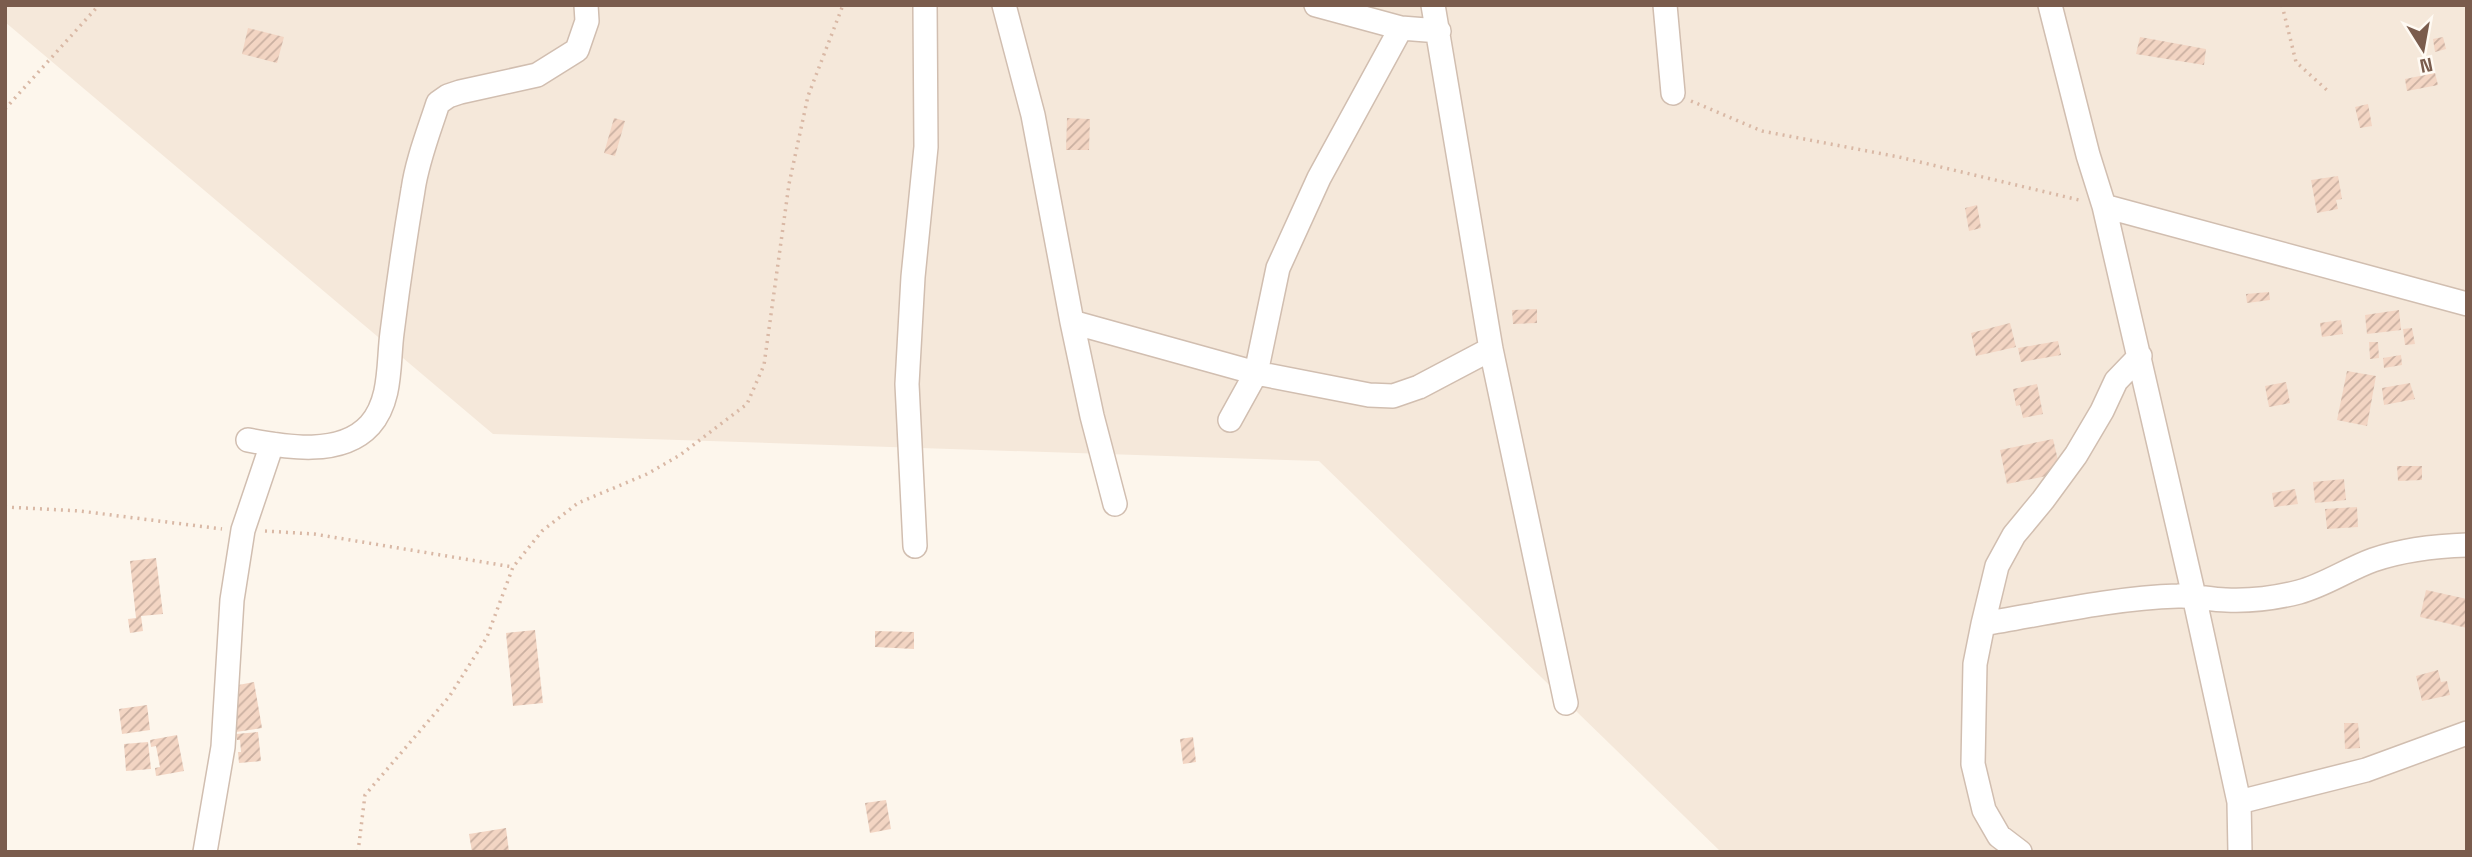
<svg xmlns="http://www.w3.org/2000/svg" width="2472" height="857" font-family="'Space Grotesk',sans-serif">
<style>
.residential{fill:#f5e8da}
.building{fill:url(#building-hatch)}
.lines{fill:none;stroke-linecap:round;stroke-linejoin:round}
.street-casing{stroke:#d1beb0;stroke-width:26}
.path{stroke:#d9b8a5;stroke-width:3.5;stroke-dasharray:2 5;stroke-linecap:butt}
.street{stroke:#fff;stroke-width:23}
</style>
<defs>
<pattern id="building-hatch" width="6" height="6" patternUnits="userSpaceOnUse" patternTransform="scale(1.75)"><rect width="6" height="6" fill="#f3d5c3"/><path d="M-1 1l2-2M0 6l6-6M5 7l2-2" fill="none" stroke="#cab0a1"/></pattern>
</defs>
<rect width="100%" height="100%" fill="#fdf6ec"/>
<path class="residential" d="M5,5H2467V852H1721L1319,461L493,434L5,22Z"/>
<path class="building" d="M248,28L284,37L277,63L242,54Z
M2140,37L2206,49L2204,65L2136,54Z
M2443,37L2446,49L2435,52L2433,39Z
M2435,73L2438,85L2407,91L2405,79Z
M2368,104L2372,126L2360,128L2355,107Z
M614,118L625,121L615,156L604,153Z
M1067,118L1090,119L1089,150H1066Z
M2338,176L2342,199L2336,200L2338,209L2317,213L2311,180Z
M1977,205L1981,228L1969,231L1965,208Z
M2269,292L2270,300L2247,303L2246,294Z
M1537,309V323L1513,324L1512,310Z
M2399,310L2401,330L2367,334L2365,315Z
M2341,320L2343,334L2322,337L2320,323Z
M2010,323L2016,347L1976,356L1971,333Z
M2412,328L2415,344L2405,345L2403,329Z
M2058,341L2061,355L2021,362L2018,348Z
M2369,342H2378L2379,358L2370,359Z
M2401,355L2402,365L2384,368L2383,358Z
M2347,371L2376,376L2367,426L2337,420Z
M2286,382L2290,403L2269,407L2265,386Z
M2410,383L2415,399L2384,405L2382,388Z
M2037,384L2043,414L2023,418L2020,405L2016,406L2013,389Z
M2053,439L2061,473L2007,484L2000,450Z
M2397,466H2422V480L2398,481Z
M2344,479L2346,500L2315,503L2313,482Z
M2295,489L2298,504L2274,507L2272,493Z
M2357,507L2358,527L2327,529L2325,509Z
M156,558L163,614L141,616L143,631L130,633L128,619L136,618L130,561Z
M2426,590L2467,599V628L2420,617Z
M535,630L543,703L513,706L506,633Z
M875,631L914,632V649L875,647Z
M2438,670L2441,682L2447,681L2450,695L2422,701L2416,676Z
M254,682L262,728L236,732L228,687Z
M147,705L150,730L122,734L119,709Z
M2344,723H2358L2360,748L2345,749Z
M258,732L261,761L239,763L238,752H241L240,740H237L236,734Z
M177,735L184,771L156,776L155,768L160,767L156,746L151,747L150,740Z
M1193,737L1196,762L1183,764L1180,739Z
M148,742L151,769L126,771L124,744Z
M886,800L891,829L870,833L865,803Z
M506,828L509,852H472L469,834Z"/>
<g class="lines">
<defs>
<path id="street" d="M1004,5L1033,115L1072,322L1092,416L1115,504
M1316,5L1401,28L1439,31
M1433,5L1491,349L1566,703
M1665,5L1673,93
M2050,5L2088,155L2104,206L2194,596L2239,802L2240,852
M2104,206L2467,304
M1072,322L1256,373L1369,395L1393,396L1419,387L1491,349
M1230,420L1256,373L1278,268L1319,178L1401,28
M248,440C285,447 341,457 370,425C392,400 388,363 392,333C398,285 405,237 413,190C417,161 429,131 438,103L448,96L460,92L537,75L577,50L587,21L586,5
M915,546L907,384L913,277L926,147L925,5
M1983,624C2048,613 2113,598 2178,596C2194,595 2210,600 2226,600C2249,601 2276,598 2299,592C2325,585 2348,569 2373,560C2402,550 2436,546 2467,545
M2239,802L2366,770L2467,733
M205,852L223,747L232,600L243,530L272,444
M2020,852L1999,836L1984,810L1973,764L1975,664L1983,624L1997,566L2014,535L2043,500L2076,455L2102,411L2116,381L2140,356"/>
</defs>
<use href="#street" class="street-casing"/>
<path class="path" d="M2282,5L2296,62L2329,92
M1691,101L1762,131L1899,157L2079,200
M5,109L99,5
M5,507L80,511L222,529
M265,531L314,534L513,567
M358,852L365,795L449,697L487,637L513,567L542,531L578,503L647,474L680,455L747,404L764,365L789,184L808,96L843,5"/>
<use href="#street" class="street"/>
</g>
<rect width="2472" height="857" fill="none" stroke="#7a5c4d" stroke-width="14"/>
<g transform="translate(2423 49) rotate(169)" stroke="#fffaf3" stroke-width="5" paint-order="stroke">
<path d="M0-5L12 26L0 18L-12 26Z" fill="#7a5c4d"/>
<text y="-10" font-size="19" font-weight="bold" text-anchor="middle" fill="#7a5c4d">N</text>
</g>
</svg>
